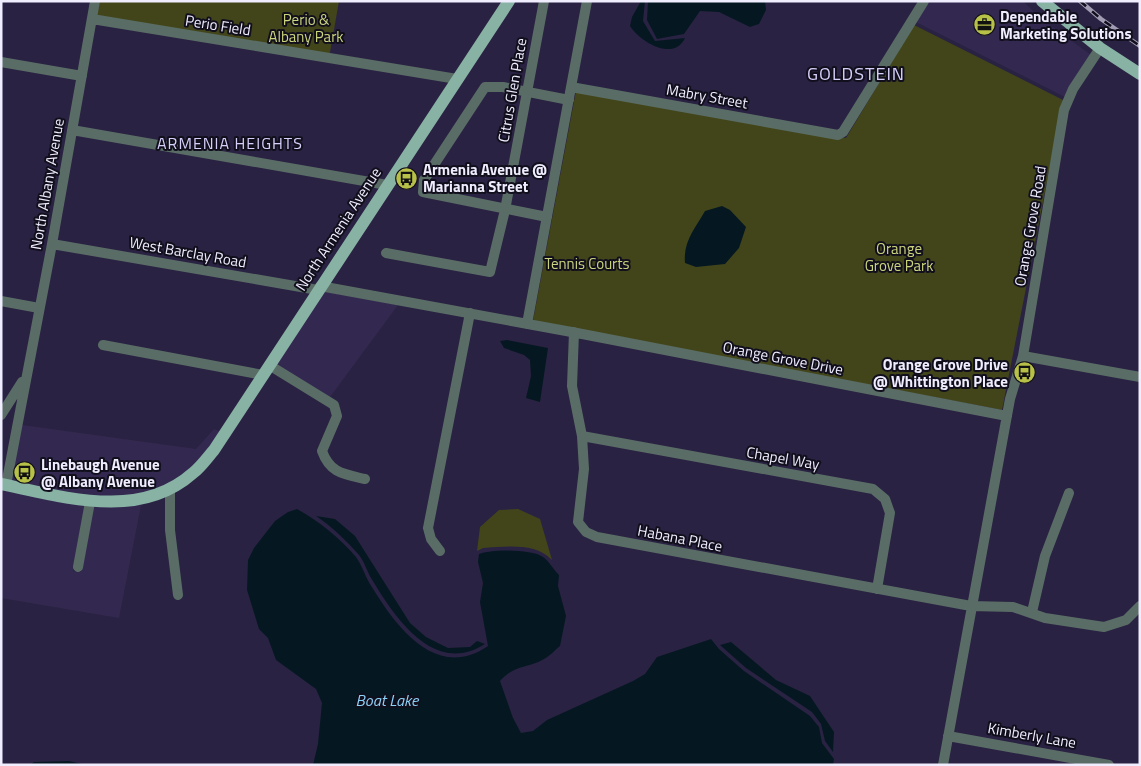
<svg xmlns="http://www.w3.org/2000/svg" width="1141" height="766" font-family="'Titillium Web',sans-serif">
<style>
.built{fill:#332950}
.green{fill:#42451a}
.water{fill:#051822}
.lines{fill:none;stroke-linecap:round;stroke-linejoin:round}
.minor{stroke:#596d66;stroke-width:10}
.major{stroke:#87b2a4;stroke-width:12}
.rail-casing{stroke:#a19cb3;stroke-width:4.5}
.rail{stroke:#120f1d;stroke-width:2.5;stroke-dasharray:8;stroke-linecap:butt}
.labels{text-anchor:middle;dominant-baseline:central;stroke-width:4;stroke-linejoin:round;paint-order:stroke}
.poi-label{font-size:15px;font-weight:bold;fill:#f0edff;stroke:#120f1d;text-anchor:start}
.park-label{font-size:15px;fill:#ccd47d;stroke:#120f1d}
.street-label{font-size:15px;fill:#f0edff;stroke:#120f1d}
.neighbourhood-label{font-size:16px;letter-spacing:1px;fill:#d6cffa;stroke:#120f1d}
.water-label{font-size:16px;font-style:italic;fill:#8cd3fa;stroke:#120f1d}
.quarter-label{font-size:18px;letter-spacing:1px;fill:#d6cffa;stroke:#120f1d}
</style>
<rect width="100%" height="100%" fill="#2a2242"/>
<path class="built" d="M928,1H1023L1039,17L1091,55L1065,97L916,22Z
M322,291L398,305L330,397L275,363Z
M22,425L196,449L214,429L221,432L191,470L176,480L145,494L90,497L11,481Z
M1,489L85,505L73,571L81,572L93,506L143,504L141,505L119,618L1,598Z"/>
<path class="green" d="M95,1H339L329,58L92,19Z
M914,25L1063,100L1002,410L533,321L576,91L846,138Z
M518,509L540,519L552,560C535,542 505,547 483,548L477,551L480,527L499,510Z"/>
<path class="water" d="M641,1H645L643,21L655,41L685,38C674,62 640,42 630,26L632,17Z
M648,1H765L766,10L759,24L750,27L719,12L700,11L684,34L657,39L647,20Z
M722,206L730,210L746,227L739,248L725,264L696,267L685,263C683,241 695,229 705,211Z
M507,340L548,348L540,402L526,398L531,376L530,360L524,355L504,348L500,341Z
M297,509C319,521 340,538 356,557C362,565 365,576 370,584C395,625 435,682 488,646L480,602L483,583L478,562L479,554C491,549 532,549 543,557C549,561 554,570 559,575L558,586L566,616L560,646C555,650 550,656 544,659C527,669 515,664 500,681L513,718L521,733L533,731L547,720L633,681L645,674L657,657L711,639L719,649L744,671L810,716L819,727L822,743L834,759L833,765H313L318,744L322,703L316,689L276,660L268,638L259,629L247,590L248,560L254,548L275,521L288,512Z
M316,516L335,519L355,536L410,623L426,637L448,648L470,647L477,641L485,644C433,677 394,616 371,578C367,571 364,561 359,555C347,541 331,526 316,516Z
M731,642L776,680L810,696L834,732L833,752L825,741L821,724L812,712L746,668L720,645Z
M69,761L86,765H30L34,762Z"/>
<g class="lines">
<path class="minor" d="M92,19L457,79
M1,62L82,76
M571,87L838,135L843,132L924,1
M72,130L387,185
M547,217L423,192L424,180L485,87H503L569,100
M52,244L318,290
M386,253L490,272L505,210L544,1
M320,286L577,333L1007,416
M1,301L39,308
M527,324L587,1
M574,332L572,386L582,436L584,469L578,522L586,532L597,537L971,606L1013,607L1045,618L1104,627L1126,620L1140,606
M103,345L263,375
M1023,356L1140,377
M269,365L334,405L337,416L322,451C330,473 343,474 365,479
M1,415L22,382
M582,436L873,489L885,499L890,513L877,589
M6,485L52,244L95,1
M170,489V530L178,595
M440,551L431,539L428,528L470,313
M78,567L90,502
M1032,612L1045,556L1069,493
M948,736L1109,765
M943,765L1010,399L1023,356L1064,110L1073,89L1100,48"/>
<path class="major" d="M1042,1L1100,48L1140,74
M1,484C64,497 139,521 193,473C201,467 207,458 214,450L509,1"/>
<defs>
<path id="rail" d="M1080,1L1101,19L1140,46"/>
</defs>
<use href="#rail" class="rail-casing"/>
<use href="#rail" class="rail"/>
</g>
<defs>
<symbol id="office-disc" viewBox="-11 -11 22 22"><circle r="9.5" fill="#b8c147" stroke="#120f1d"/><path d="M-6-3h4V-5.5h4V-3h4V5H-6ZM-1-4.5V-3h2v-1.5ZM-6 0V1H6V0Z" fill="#111"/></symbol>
<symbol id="bus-disc" viewBox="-11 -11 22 22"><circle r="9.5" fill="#b8c147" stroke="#120f1d"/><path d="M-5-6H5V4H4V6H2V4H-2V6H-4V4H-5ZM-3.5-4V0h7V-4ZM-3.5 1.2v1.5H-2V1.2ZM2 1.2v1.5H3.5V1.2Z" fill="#111"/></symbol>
</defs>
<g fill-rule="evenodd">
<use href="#office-disc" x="972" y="12" width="25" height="25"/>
<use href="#bus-disc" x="394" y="166" width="25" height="25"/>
<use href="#bus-disc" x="1012" y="360" width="25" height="25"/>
<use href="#bus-disc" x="12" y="460" width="25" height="25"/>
</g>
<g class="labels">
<g class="poi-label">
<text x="1000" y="16">Dependable<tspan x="1000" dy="17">Marketing Solutions</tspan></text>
<text x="423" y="169">Armenia Avenue @<tspan x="423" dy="17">Marianna Street</tspan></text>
<text x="1008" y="364" text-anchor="end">Orange Grove Drive<tspan x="1008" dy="17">@ Whittington Place</tspan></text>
<text x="41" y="464">Linebaugh Avenue<tspan x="41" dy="17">@ Albany Avenue</tspan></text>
</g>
<g class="park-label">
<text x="306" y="19">Perio &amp;<tspan x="306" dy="17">Albany Park</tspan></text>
<text x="899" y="248">Orange<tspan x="899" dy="17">Grove Park</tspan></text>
<text x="587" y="263">Tennis Courts</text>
</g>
<g class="street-label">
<text transform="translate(218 25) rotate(9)">Perio Field</text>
<text transform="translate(512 90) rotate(-80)">Citrus Glen Place</text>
<text transform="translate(707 96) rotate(10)">Mabry Street</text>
<text transform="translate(47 184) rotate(-80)">North Albany Avenue</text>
<text transform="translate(1030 226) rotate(-80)">Orange Grove Road</text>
<text transform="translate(338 229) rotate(-57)">North Armenia Avenue</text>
<text transform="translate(188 252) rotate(10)">West Barclay Road</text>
<text transform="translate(783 358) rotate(11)">Orange Grove Drive</text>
<text transform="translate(783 458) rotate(10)">Chapel Way</text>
<text transform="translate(680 538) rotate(11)">Habana Place</text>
<text transform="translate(1032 735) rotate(10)">Kimberly Lane</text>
</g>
<g class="neighbourhood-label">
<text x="230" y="143">ARMENIA HEIGHTS</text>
</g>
<g class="water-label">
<text x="387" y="700">Boat Lake</text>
</g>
<g class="quarter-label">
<text x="856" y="73">GOLDSTEIN</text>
</g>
</g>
<rect width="1141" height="766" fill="none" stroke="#f0edff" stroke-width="5"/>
</svg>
